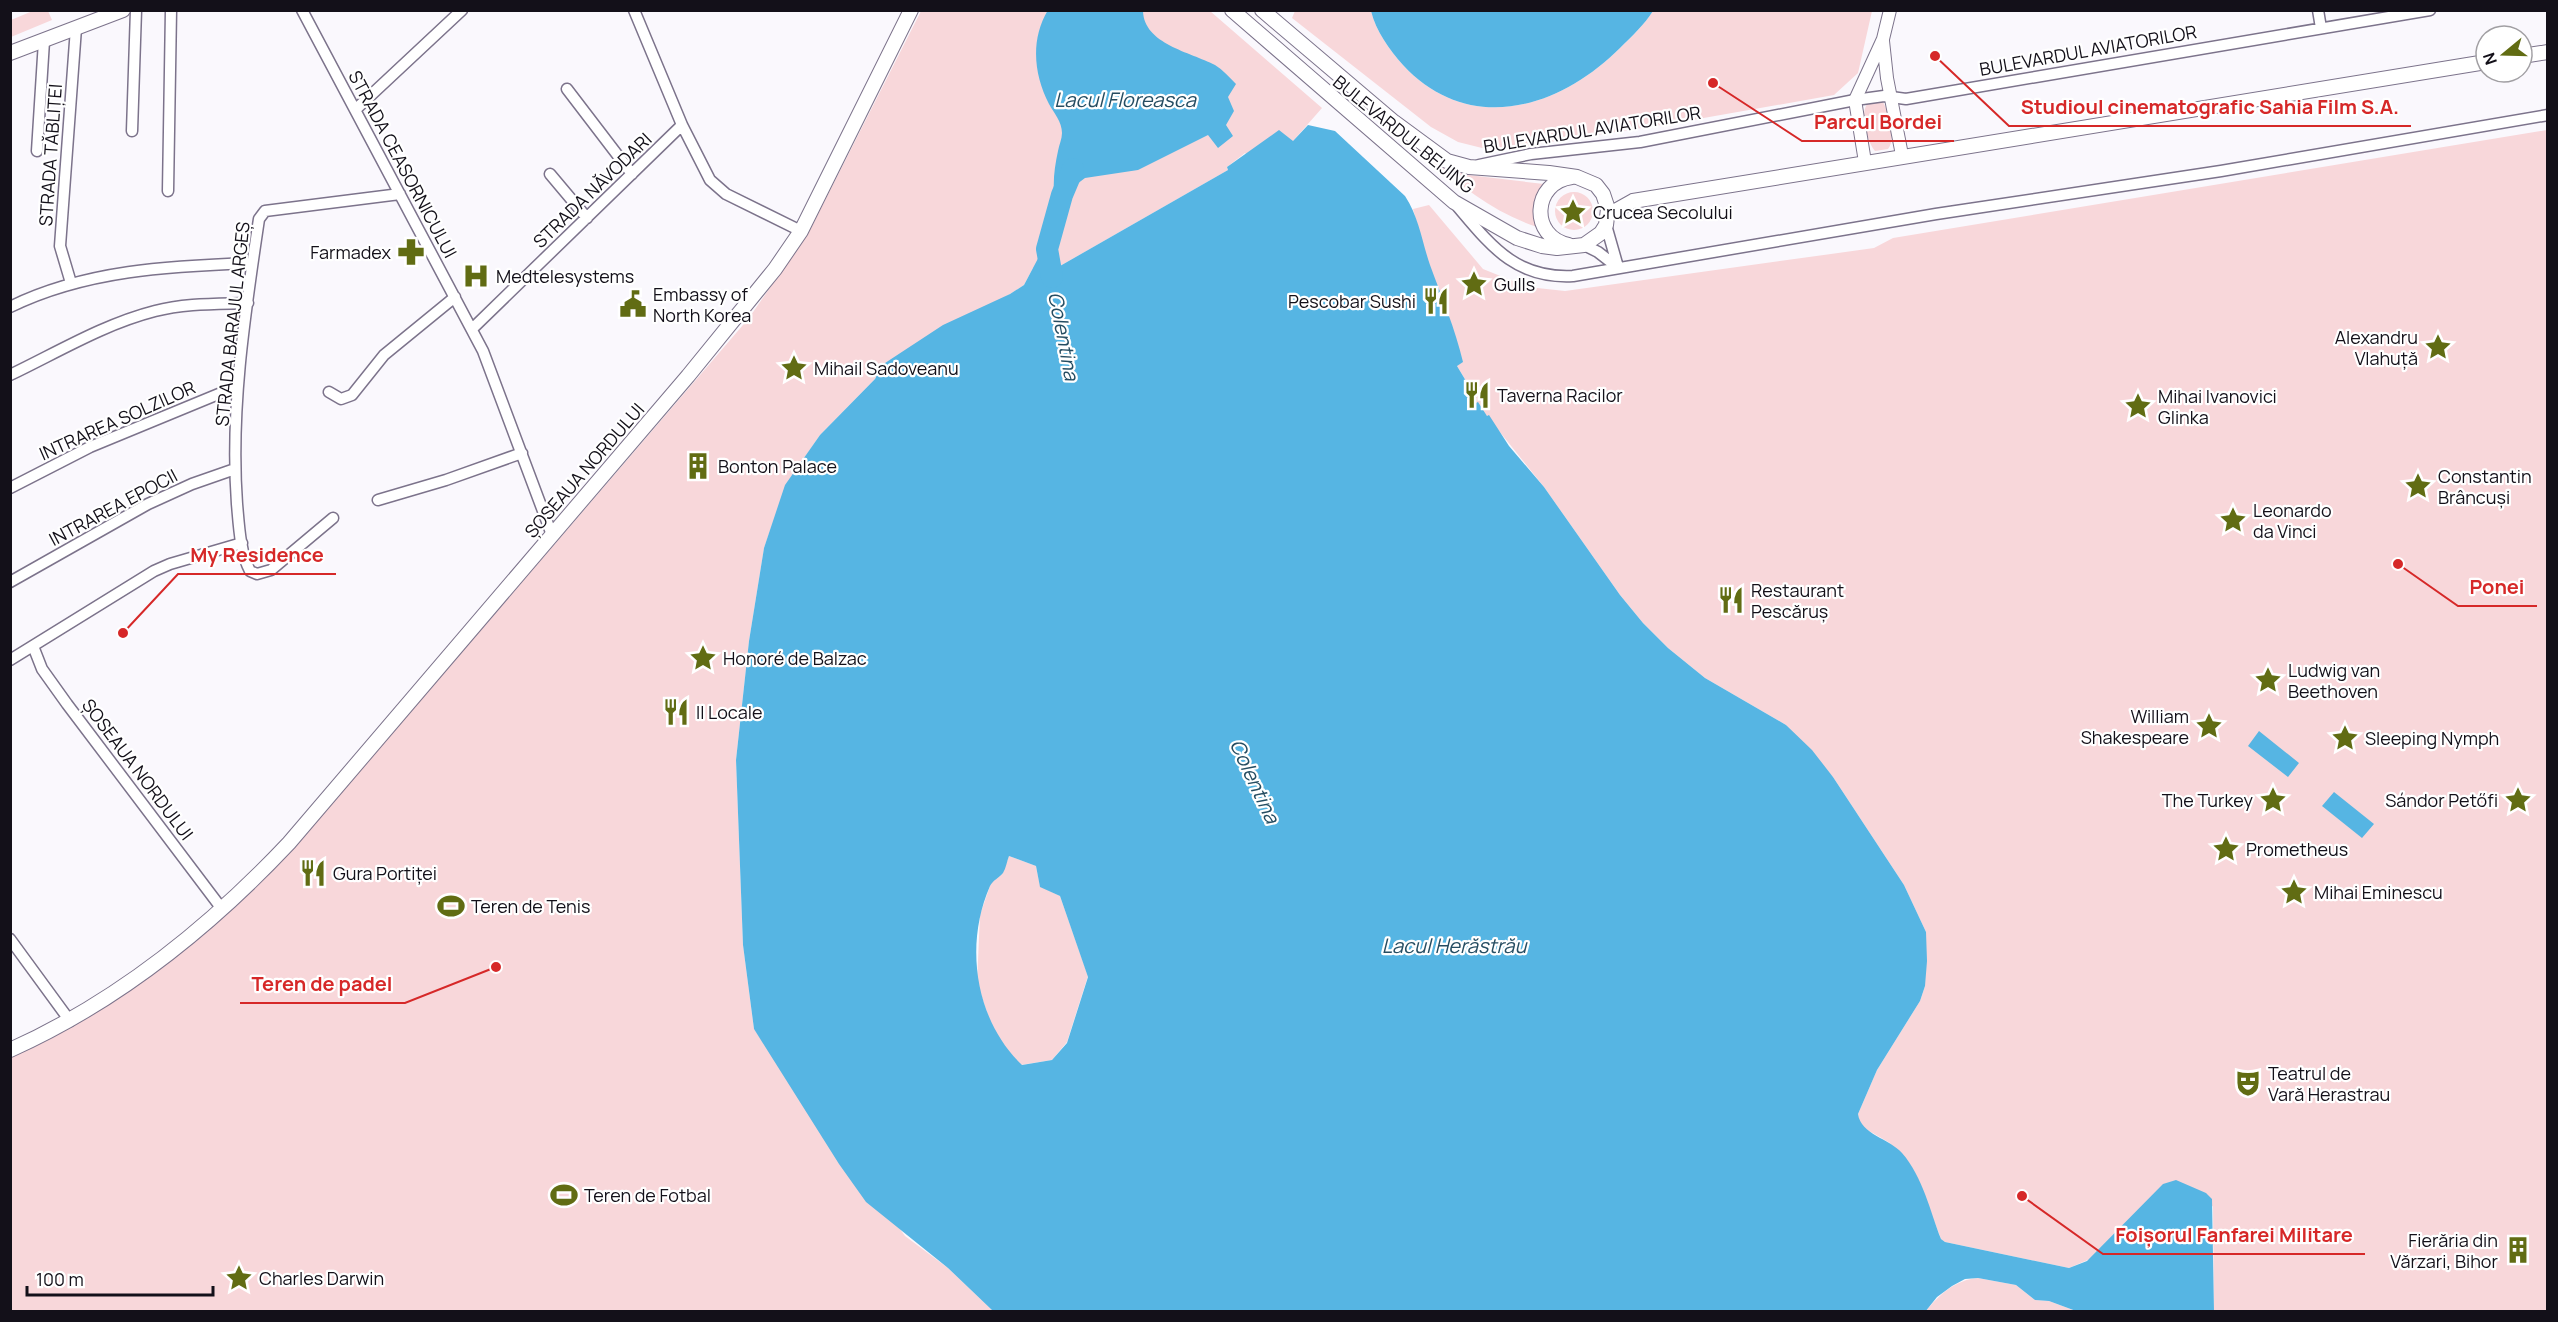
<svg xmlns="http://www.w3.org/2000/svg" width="2558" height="1322" font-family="Manrope,sans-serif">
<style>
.green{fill:#f8d7da}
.water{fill:#56b5e3;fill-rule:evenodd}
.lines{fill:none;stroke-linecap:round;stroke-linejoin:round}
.river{stroke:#56b5e3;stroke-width:22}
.minor-casing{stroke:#7c738b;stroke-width:13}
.tertiary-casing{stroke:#7c738b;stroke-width:14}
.secondary-casing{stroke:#7c738b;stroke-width:16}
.minor{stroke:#fff;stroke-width:10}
.tertiary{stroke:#fff;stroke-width:12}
.secondary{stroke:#fff;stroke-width:14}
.labels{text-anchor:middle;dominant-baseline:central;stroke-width:4.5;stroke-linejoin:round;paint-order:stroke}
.street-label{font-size:18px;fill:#131019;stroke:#fff}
.poi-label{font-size:18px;fill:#131019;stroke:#fff;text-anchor:start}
.water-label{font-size:20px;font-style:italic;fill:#254d62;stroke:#fff}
.leader{fill:none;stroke:#d62828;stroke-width:2}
.callout-dot{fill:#d62828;stroke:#fff;stroke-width:2}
.callout-label{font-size:20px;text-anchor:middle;font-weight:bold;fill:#d62828;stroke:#fff;stroke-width:4.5;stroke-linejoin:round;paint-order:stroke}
</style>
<rect width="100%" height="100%" fill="#faf8fd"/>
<path class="green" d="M35,10L48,11L52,20L11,37V20Z
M921,11H1210L1322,108L1293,141L1247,155L1245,153L1227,167L1228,170L1060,266L1052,263L1033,268L1024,285L1010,294L882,365L875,379L820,435L786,485L764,548L749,641L736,760L743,945L754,1029L905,1236L948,1268L993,1311H11L10,1053L213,924L292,850L749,318L811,228Z
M1295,11H1371C1376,31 1389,49 1403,65C1469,136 1559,109 1620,48C1631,37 1645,24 1653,11H1872L1858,73L1834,95L1681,122L1505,149L1482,148L1458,142L1431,127L1292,18Z
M1877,101L1883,102C1889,112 1896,140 1888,149L1875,151C1867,142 1859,112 1868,103Z
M2547,130V1311H2214L2213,1206L2069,1268L1945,1242L1941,1239L1935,1223L1890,1143L1864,1128L1859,1121L1858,1114L1877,1070L1920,1001L1925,986L1926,932L1904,885L1833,777L1786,725L1705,678L1668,648L1643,623L1620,595L1544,487L1487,416L1474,404L1465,389L1469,386L1457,366L1413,209L1429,205L1483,269L1528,287L1565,291L1874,248L1893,238Z
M1429,159L1468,175L1544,184L1534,203L1537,227C1495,213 1462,187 1429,159Z
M1555 211a19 19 0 1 1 38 0a19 19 0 1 1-38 0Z
M1009,856L1036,866L1040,886L1060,896L1088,976L1067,1042L1052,1060L1021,1065L1003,1046L990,1021L977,983L980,915L991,883L1002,874Z
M1978,1278L2016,1285L2035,1300L2049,1301L2076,1311L1925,1312C1940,1294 1955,1280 1978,1278Z"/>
<path class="water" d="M1048,10L1143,11C1144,44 1190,52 1215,65C1223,70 1229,77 1236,84L1228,97L1234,111L1226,125L1233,136L1218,148L1208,135L1138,170L1085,178L1073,187L1067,196L1054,193C1053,178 1055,165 1058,151C1059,145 1062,139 1062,133C1062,122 1054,113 1049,104C1034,75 1030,40 1048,10Z
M1371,11V10L1653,11C1645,24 1631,37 1620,48C1559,109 1469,136 1403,65C1389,49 1376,31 1371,11Z
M1308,125L1335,131L1405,196C1419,217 1422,242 1430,265C1442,298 1455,328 1463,362L1457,366L1469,386L1465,389L1474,404L1478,402L1487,416L1489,415L1509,446L1544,487L1620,595L1643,623L1668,648L1705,678L1786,725L1812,750L1833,777L1904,885L1926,932L1927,961L1925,986L1920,1001L1877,1070L1858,1114C1861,1135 1889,1138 1902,1153C1923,1177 1930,1211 1941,1239L1945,1242L2069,1268L2087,1261L2163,1184L2176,1180L2206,1193L2212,1199L2214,1311H2076L2049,1301L2035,1300L2016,1285L1978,1278L1965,1279L1952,1286L1937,1297L1925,1312L993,1311L948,1268L866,1202L839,1164L754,1029L743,945L736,760L749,641L764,548L785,485L820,435L875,379L882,365L943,325L1010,294L1024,285L1043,249L1051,250L1052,263L1060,266L1228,170L1227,167L1279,130L1293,141ZM1009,856L1036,866L1040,887L1060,896L1088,977L1067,1043L1052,1060L1022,1065C975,1020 964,945 990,886C993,880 999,878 1003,873C1006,868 1007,861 1009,856Z
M2259,731L2299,763L2288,777L2248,746Z
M2334,792L2374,824L2362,838L2322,806Z"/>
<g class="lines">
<path class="river" d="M1052,277L1047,249L1062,195L1073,169"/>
<defs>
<path id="minor" d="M302,10L483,351L552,535
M634,10L682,125L710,180L726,194L801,231
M2318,10L2321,28
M567,89L632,174
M355,110L462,10
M132,131L136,10
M37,151L44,41
M1479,165L1531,154L1640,142L1855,100L1884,96L1906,99L2430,10
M550,174L587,218
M168,191L171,10
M1458,207C1491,246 1516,279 1573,276L1936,214L2221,171L2548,115
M1606,225L1618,267
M1584,245L1598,252L1616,266
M71,283L60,246L76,28
M10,307C85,270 170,266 252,263
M472,329L682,125
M10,375C58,352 104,324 155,311C185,303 217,304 248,303
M329,392L341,399L352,395L384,355L455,297
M10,488L90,447L238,386
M378,500L446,480L522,453
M333,518L271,570L257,574L250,571C240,552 239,526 237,504C230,409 245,313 259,219L265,211L400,194
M10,582L148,504L192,484L235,469
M33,646L42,669L67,704L222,909
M10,660L154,571L170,564L242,543
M10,939L70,1021"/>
<path id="tertiary" d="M1883,41L1887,78L1902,155
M1865,162L1855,100L1883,39L1890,10"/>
<path id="secondary" d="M1232,10L1454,202L1517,238L1542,246L1557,248L1584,245L1601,233L1606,225L1608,209L1603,194L1596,185L1577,177L1549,173L1469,167L1447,161L1394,122L1262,10
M10,53L123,10
M2522,56L2548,52
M1608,215L1633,201L2486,62
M1569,245C1529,237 1532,182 1572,177
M10,1050C117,1002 209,928 289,843L688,376L775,269L801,231L911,10"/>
</defs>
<use href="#minor" class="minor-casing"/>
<use href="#tertiary" class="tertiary-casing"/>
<use href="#secondary" class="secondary-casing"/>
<use href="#minor" class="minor"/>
<use href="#tertiary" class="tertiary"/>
<use href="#secondary" class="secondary"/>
</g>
<defs>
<symbol id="sight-bare" viewBox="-9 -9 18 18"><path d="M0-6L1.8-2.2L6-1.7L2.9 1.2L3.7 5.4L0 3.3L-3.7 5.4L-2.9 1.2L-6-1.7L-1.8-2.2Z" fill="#616c13" stroke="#fff" stroke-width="2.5" paint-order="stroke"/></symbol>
<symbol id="pharmacy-bare" viewBox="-9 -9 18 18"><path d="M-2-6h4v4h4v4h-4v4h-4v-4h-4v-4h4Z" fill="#616c13" stroke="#fff" stroke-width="2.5" paint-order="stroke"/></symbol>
<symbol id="hospital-bare" viewBox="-9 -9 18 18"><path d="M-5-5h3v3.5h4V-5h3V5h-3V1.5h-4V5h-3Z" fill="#616c13" stroke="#fff" stroke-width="2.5" paint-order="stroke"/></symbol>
<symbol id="restaurant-bare" viewBox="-9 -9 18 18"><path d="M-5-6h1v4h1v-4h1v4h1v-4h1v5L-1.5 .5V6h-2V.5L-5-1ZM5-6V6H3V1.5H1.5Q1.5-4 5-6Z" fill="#616c13" stroke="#fff" stroke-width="2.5" paint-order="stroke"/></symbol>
<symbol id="civic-bare" viewBox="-9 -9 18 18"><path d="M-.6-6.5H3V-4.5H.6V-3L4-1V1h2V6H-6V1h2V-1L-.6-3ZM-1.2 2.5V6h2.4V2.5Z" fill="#616c13" stroke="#fff" stroke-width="2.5" paint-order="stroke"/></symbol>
<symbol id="building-bare" viewBox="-9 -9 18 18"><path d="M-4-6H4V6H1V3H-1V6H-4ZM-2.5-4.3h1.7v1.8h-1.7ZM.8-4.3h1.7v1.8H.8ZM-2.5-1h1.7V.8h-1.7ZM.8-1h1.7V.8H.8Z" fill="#616c13" stroke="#fff" stroke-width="2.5" paint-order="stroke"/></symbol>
<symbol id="stadium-bare" viewBox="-9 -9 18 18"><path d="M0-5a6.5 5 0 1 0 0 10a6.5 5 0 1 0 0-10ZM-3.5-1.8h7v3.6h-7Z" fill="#616c13" stroke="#fff" stroke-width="2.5" paint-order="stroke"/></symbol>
<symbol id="theatre-bare" viewBox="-9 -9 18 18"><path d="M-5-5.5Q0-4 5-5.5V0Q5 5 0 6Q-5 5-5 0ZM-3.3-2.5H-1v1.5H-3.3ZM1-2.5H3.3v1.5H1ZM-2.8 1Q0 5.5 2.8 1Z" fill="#616c13" stroke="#fff" stroke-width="2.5" paint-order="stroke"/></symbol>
</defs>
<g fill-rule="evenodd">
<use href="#sight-bare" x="1554" y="193" width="38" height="38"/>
<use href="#pharmacy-bare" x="392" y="233" width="38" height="38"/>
<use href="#hospital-bare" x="457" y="257" width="38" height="38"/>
<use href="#sight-bare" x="1455" y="265" width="38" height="38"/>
<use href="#restaurant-bare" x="1417" y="282" width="38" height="38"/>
<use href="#civic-bare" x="614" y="285" width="38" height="38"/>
<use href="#sight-bare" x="2419" y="328" width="38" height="38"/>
<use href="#sight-bare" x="775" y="349" width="38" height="38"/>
<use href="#restaurant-bare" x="1458" y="376" width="38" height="38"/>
<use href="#sight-bare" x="2119" y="387" width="38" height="38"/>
<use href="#building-bare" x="679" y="447" width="38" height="38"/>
<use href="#sight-bare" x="2399" y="467" width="38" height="38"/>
<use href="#sight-bare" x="2214" y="501" width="38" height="38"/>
<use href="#restaurant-bare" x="1712" y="581" width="38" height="38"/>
<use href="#sight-bare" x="684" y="639" width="38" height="38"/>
<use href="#sight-bare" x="2249" y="661" width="38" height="38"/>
<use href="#restaurant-bare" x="657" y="693" width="38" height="38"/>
<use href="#sight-bare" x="2190" y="707" width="38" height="38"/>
<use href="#sight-bare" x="2326" y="719" width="38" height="38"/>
<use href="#sight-bare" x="2254" y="781" width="38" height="38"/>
<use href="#sight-bare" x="2499" y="781" width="38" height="38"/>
<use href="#sight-bare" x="2207" y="830" width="38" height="38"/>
<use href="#restaurant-bare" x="294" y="854" width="38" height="38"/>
<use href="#sight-bare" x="2275" y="873" width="38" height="38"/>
<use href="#stadium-bare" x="432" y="887" width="38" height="38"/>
<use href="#theatre-bare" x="2229" y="1064" width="38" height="38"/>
<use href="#stadium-bare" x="545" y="1176" width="38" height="38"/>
<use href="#building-bare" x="2499" y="1231" width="38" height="38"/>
<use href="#sight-bare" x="220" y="1259" width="38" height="38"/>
</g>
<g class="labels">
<g class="street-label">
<text transform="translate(2088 50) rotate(-10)">BULEVARDUL AVIATORILOR</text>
<text transform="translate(1592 129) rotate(-9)">BULEVARDUL AVIATORILOR</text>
<text transform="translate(1404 134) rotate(39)">BULEVARDUL BEIJING</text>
<text transform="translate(50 155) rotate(-86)">STRADA TĂBLIȚEI</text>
<text transform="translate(403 164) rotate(62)">STRADA CEASORNICULUI</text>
<text transform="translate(592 190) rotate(-44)">STRADA NĂVODARI</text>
<text transform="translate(232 324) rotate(-84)">STRADA BARAJUL ARGEȘ</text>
<text transform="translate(117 420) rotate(-24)">INTRAREA SOLZILOR</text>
<text transform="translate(584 470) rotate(-49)">ȘOSEAUA NORDULUI</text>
<text transform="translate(113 507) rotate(-28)">INTRAREA EPOCII</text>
<text transform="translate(138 769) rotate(53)">ȘOSEAUA NORDULUI</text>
</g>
<g class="poi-label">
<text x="1593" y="212">Crucea Secolului</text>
<text x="391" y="252" text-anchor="end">Farmadex</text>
<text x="496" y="276">Medtelesystems</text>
<text x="1494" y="284">Gulls</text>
<text x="653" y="294">Embassy of<tspan x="653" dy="21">North Korea</tspan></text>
<text x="1416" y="301" text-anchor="end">Pescobar Sushi</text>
<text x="2418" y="337" text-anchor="end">Alexandru<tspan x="2418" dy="21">Vlahuță</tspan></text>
<text x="814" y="368">Mihail Sadoveanu</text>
<text x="1497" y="395">Taverna Racilor</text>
<text x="2158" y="396">Mihai Ivanovici<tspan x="2158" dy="21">Glinka</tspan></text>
<text x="718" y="466">Bonton Palace</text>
<text x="2438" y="476">Constantin<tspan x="2438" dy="21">Brâncuși</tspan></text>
<text x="2253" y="510">Leonardo<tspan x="2253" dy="21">da Vinci</tspan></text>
<text x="1751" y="590">Restaurant<tspan x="1751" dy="21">Pescăruș</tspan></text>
<text x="723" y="658">Honoré de Balzac</text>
<text x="2288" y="670">Ludwig van<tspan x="2288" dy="21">Beethoven</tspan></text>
<text x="696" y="712">Il Locale</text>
<text x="2189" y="716" text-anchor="end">William<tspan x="2189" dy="21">Shakespeare</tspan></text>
<text x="2365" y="738">Sleeping Nymph</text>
<text x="2253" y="800" text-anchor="end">The Turkey</text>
<text x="2498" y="800" text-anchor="end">Sándor Petőfi</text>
<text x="2246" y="849">Prometheus</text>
<text x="333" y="873">Gura Portiței</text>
<text x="2314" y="892">Mihai Eminescu</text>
<text x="471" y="906">Teren de Tenis</text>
<text x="2268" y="1073">Teatrul de<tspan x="2268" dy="21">Vară Herastrau</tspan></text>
<text x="584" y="1195">Teren de Fotbal</text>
<text x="2498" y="1240" text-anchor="end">Fierăria din<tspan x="2498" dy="21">Vărzari, Bihor</tspan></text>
<text x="259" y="1278">Charles Darwin</text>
</g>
<g class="water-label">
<text x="1125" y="99">Lacul Floreasca</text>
<text transform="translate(1064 336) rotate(79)">Colentina</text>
<text transform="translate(1255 781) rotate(65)">Colentina</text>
<text x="1454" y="945">Lacul Herăstrău</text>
</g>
</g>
<path class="leader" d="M1935 56L2009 126H2411M1713 83L1802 141H1954M123 633L178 574H336M2398 564L2458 606H2537M496 967L405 1003H240M2022 1196L2103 1254H2365"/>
<g class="callout-dot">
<circle cx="1935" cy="56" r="6"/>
<circle cx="1713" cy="83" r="6"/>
<circle cx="123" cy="633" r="6"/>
<circle cx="2398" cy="564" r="6"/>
<circle cx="496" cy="967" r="6"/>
<circle cx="2022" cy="1196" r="6"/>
</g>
<g class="callout-label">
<text x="2210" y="114">Studioul cinematografic Sahia Film S.A.</text>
<text x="1878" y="129">Parcul Bordei</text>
<text x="257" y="562">My Residence</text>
<text x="2497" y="594">Ponei</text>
<text x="322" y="991">Teren de padel</text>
<text x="2234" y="1242">Foișorul Fanfarei Militare</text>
</g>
<rect width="2558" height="1322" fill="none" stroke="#131019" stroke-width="24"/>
<g transform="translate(2504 54) rotate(251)"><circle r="28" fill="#ffffff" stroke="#a19fa3" stroke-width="1.5"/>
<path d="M0-4.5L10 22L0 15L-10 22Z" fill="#616c13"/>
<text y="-9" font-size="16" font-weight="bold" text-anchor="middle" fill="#131019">N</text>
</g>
<path d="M27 1286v9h186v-9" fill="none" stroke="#131019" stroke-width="3"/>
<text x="36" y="1286" font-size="18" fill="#131019" stroke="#ffffff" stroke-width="4.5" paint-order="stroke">100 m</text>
</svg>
